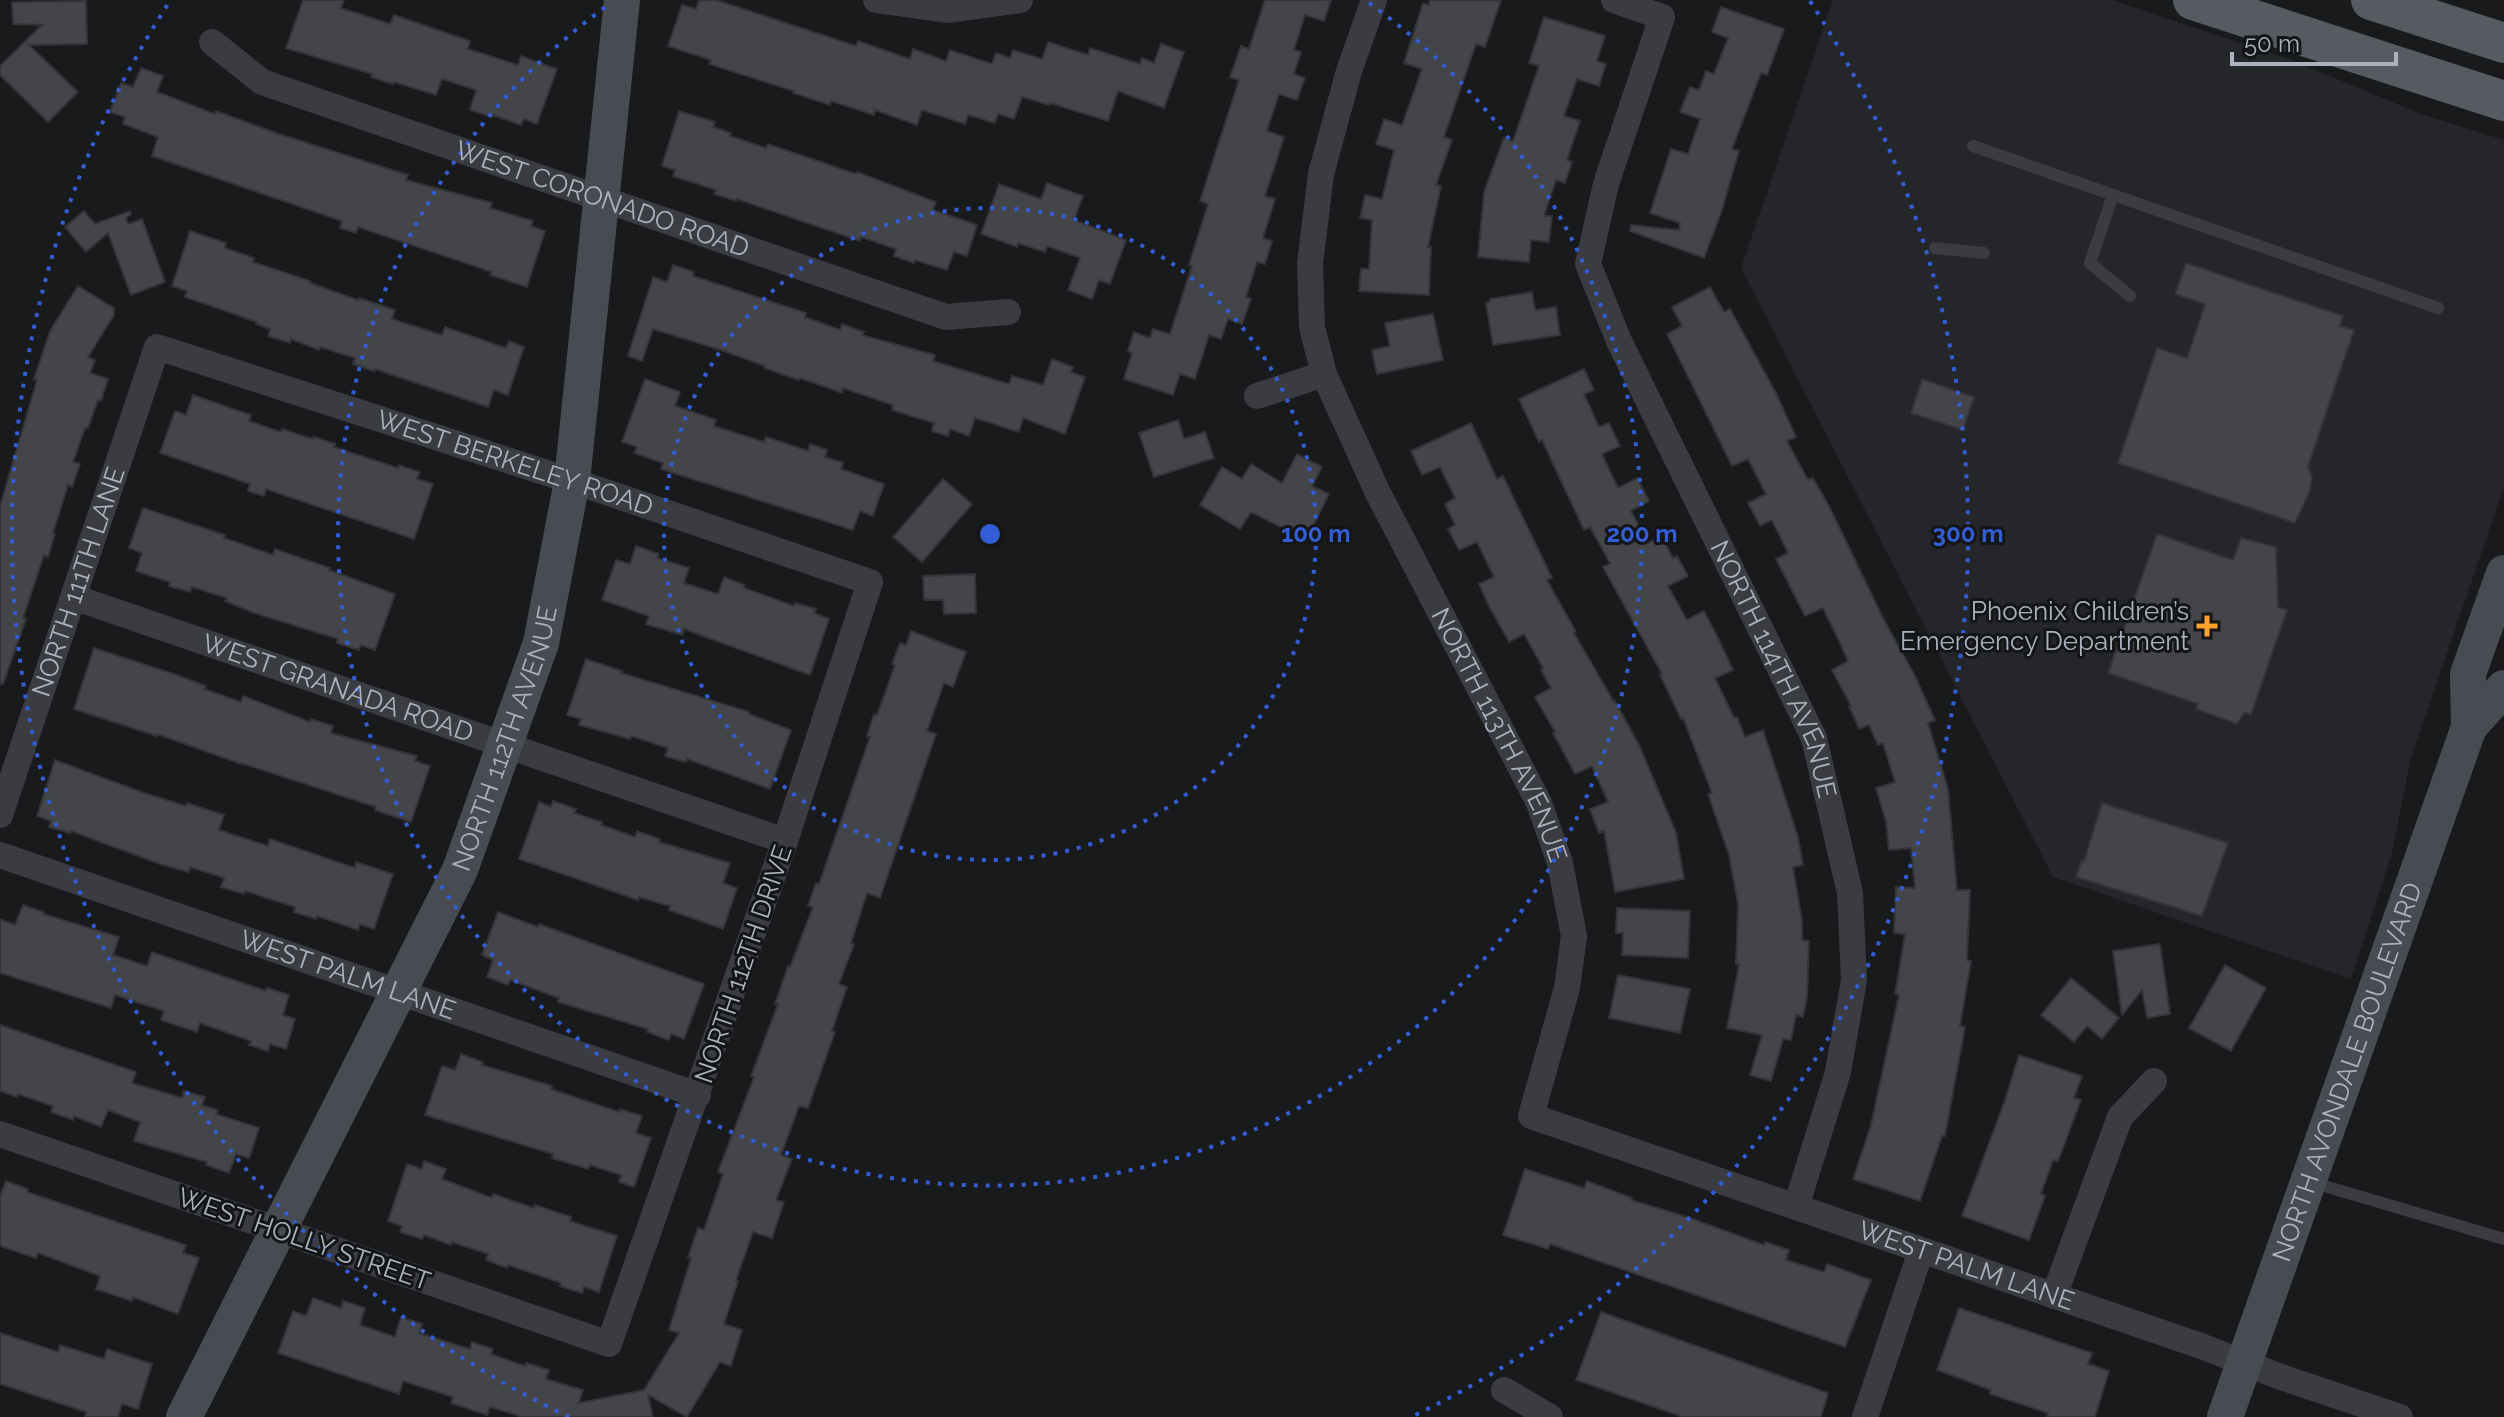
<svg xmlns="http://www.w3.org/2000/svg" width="2504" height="1417" font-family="Raleway,sans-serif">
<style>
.built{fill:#252629}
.building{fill:#434549;stroke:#333438;stroke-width:2}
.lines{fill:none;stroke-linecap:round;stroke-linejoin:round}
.lane{stroke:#3a3c42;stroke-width:12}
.street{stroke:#3a3c42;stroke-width:26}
.secondary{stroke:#484b52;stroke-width:36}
.primary{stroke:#565a61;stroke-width:40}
.ring{fill:none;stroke:#325dd4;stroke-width:4;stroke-dasharray:4 8}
.poi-dot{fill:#ffa12f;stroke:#141517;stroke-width:3}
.labels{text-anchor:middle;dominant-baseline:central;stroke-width:6;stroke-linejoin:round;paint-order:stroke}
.street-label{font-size:26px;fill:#abb2bd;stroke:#141517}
.poi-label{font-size:26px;fill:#abb2bd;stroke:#141517;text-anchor:end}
.centre{fill:#325dd4;stroke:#141517;stroke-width:4}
.ring-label{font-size:24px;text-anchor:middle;font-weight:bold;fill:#325dd4;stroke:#141517;stroke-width:6;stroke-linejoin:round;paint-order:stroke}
</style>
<rect width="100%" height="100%" fill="#191a1c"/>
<path class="built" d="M1833,0H2112L2294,61L2421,114L2504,140V487L2410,761L2392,853L2351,979L2053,877L1741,268Z"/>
<path class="building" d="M303,0H344L341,8L390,24L394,15L470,41L468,49L518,65L521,56L557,69L537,124L524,119L521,125L493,115L492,117L470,110L476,90L442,79L436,95L394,82L393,84L371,77L372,74L286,48Z
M699,0H716L856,46L858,41L910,59L913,49L946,61L950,50L992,64L996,53L1010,58L1013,50L1042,59L1048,42L1088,55L1090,48L1140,64L1142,58L1154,63L1161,44L1184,52L1164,108L1118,91L1108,121L1050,103L1049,105L1022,97L1014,119L998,114L995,123L968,115L965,124L922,110L917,125L875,110L874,115L831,101L830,105L793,93L794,91L709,64L711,60L668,46L682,5L696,9Z
M1265,0H1331L1324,21L1305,15L1294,50L1301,52L1294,74L1305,78L1297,100L1279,94L1267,131L1284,137L1265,196L1275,199L1263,238L1272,241L1265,264L1257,262L1246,297L1251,299L1242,324L1228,319L1221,339L1209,335L1195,379L1180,374L1173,395L1124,379L1132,353L1128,351L1134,332L1150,338L1153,329L1170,334L1192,266L1189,265L1208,204L1200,201L1239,80L1230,77L1241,46L1249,49Z
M1430,0H1501L1485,47L1476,44L1444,137L1452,140L1436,185L1441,186L1428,247H1431L1429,295L1359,291L1361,269H1369L1372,220L1360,218L1365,195L1382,199L1394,150L1376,144L1384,119L1402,125L1422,69L1404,63L1423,3L1429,5Z
M86,1L87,44L29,45L78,92L48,122L0,75V66L42,25L13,24L12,2Z
M1721,7L1784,29L1767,75L1761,73L1732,149L1739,151L1721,213L1704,258L1630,231L1631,225L1679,230L1680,223L1650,213L1671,149L1688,154L1700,119L1680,112L1690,87L1699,90L1706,71L1714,74L1728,38L1712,32Z
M1544,17L1605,36L1597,61L1606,64L1599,86L1577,79L1564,116L1580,121L1567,160L1572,162L1565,183L1556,180L1544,216H1552L1549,242L1531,240L1529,262L1478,257L1484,192L1504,138L1513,141L1539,66L1529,63Z
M141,68L163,76L157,92L215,114L216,111L279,134L408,175L406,180L492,203L490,208L533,221L531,226L545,231L527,287L490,275L492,272L358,227L356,233L340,228L342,221L152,156L158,137L123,124L125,117L110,112L121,83L133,87Z
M679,111L715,122L713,127L731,133L730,136L766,148L768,144L856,174L857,172L936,202L933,210L977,225L967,256L954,252L947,270L915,260L914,263L894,256L896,249L861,237L860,241L737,199L736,201L714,194L716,190L673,176L675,170L662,166Z
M1047,183L1083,196L1074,220L1126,240L1110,284L1099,280L1092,299L1068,290L1080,258L1047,246L1045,252L1018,243L1017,247L981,234L999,184L1041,199Z
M84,211L95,224L130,211L131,214L126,218L128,224L142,219L165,282L131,295L108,233L86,252L65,227Z
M190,231L226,243L225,248L254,258L253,262L310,281V283L358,300L359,298L395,310L392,319L442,335L445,327L506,348L509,341L524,347L508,395L494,390L488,407L375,369L374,371L353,364L355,358L320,347L319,350L291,339L290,343L268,336L270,329L256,324L257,322L185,297L187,291L172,286Z
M2186,263L2343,316L2340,326L2354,330L2308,467L2312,476L2310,491L2295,523L2118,463L2157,348L2187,358L2205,304L2175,294Z
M673,265L694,272L693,276L806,313L805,317L840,330L842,324L864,332L862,335L935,355L933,361L1009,384L1012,376L1043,385L1052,359L1073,367L1071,372L1085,377L1065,434L1023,418L1019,432L975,418L969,436L950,429L948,436L932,431L934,423L892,410L893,405L843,388L842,393L800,378L799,380L764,368L765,366L724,351L653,329L642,361L628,356L653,277L667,282Z
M78,286L114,308V315L88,357L95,360L90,373L108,379L101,401L98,400L88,428H85L73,462L80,464L72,487L68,485L53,533L55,534L48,557L44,555L23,618L26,619L3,684H0V506L37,380L34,379L50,331Z
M1710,287L1724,312L1730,309L1776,393L1796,437L1787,441L1808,480L1813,478L1829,506L1884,620L1914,674L1935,720L1928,723L1948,789L1957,890H1970L1967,960L1971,961L1960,1026L1965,1027L1945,1136H1942L1920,1201L1853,1179L1871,1125L1899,995L1895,994L1905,934L1894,933L1896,887L1915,888L1911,848L1889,850L1886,822L1876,788L1895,782L1883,743L1878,745L1869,725L1859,729L1849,706H1851L1832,670L1848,661L1840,643L1823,608L1805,616L1776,559L1788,553L1772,520L1760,526L1748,503L1766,494L1748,459L1732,466L1667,334L1682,326L1672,307Z
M1532,292L1535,310L1556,307L1560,335L1493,345L1486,303L1490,302V299Z
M1433,314L1443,360L1377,374L1372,350L1390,346L1385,323Z
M1584,369L1594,390L1584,394L1599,427L1609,423L1620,446L1602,454L1618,488L1637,478L1649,501L1631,511L1648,543L1661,536L1673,558L1677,556L1688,576L1668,586L1687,620L1704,611L1717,636L1733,670L1715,678L1734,718L1737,717L1745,737L1763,730L1798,837L1803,865L1793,867L1802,921V940L1809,941L1807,997L1803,1017L1796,1015L1791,1040L1783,1039L1771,1081L1750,1075L1762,1035L1727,1028L1739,965L1736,964L1738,904L1729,855L1708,794L1712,793L1683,718L1681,719L1660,675L1662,674L1603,567L1610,563L1590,527L1584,530L1542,440L1539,442L1519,399Z
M645,379L680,392L675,406L716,420L714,426L764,442L766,437L808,451L810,444L827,450L825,457L843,463L841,469L884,484L873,516L860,511L853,530L661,469L663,463L634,453L637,447L622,442Z
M1922,379L1974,397L1963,430L1911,413Z
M193,395L251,415L249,421L281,432L282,429L313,439L314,437L335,444L334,447L398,468L399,465L420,472L417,479L433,484L414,539L266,489L264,496L248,491L250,484L160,453L175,411L186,415Z
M1178,420L1184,439L1205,432L1214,458L1154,477L1139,433Z
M1471,423L1497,479L1503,476L1552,578L1547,580L1576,632L1574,633L1614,702L1615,701L1640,747L1676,833L1684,879L1615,892L1604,831L1599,833L1590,809L1608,802L1592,766L1575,774L1553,733L1555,732L1535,697L1551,688L1541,670L1543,668L1524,634L1509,642L1489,606L1479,584L1494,577L1477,542L1459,550L1448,529L1455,525L1445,504L1455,498L1440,467L1422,475L1411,451Z
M1297,454L1322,467L1312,486L1329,494L1306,540L1251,512L1240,529L1200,505L1222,467L1242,479L1251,464L1282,483Z
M943,479L972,504L922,562L893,537Z
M143,508L225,535L224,538L273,555L275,549L330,568L329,570L395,594L375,650L361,645L359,650L337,643L338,639L254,613L225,601L227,598L192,587L190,592L169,586L170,582L136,571L142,553L129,548Z
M2157,534L2233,560L2241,538L2276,547L2278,607L2287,610L2251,715L2245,712L2237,724L2196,709L2198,704L2108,673Z
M636,546L659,554L657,558L689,568L684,583L718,594L724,577L745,585L744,588L794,606L795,603L816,609L814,613L829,619L810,675L684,629L682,635L646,624L649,616L602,600L616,560L630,564Z
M975,574L976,613L944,614L943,600H924L923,576Z
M911,631L966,652L953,687L944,683L927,731L936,734L880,898L867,893L851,943L854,944L839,984L847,987L832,1031L835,1032L808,1108L799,1106L781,1155L792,1159L776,1200L784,1202L772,1238L753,1232L736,1280L738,1281L724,1324L742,1330L731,1366L720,1362L687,1417L648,1395L653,1417H523L490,1407L487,1415L451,1403L453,1397L403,1381L399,1394L278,1353L293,1311L306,1316L313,1298L341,1308L343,1301L365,1308L360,1325L395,1337L401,1317L422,1324L419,1333L470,1349L472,1342L493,1349L491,1354L525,1366L526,1363L549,1370L546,1379L583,1390L579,1403L644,1390L679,1333L669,1330L691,1258L688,1257L698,1228L704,1230L723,1174L718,1172L754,1077L751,1076L778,1004H775L788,966L790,967L813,907L808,906L816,883L819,884L870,737L867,736L874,714L877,715L895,665L892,664L900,643L906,645Z
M94,648L177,675L206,686L204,689L241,702L243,696L310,722L311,719L333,726L331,733L417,756L415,761L430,766L411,822L375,810L376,807L241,763V764L157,734V736L74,709Z
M586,659L622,671L621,673L750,712L749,714L791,730L770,789L687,759L686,762L665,756L668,748L631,736L630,739L579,725L581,719L567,715Z
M55,760L144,793L186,806L187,803L224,815L219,830L268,846L270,839L355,868L356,862L393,874L374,929L360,924L358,930L317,916L316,919L294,912L295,907L245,891L244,894L221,887L224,878L190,867L189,872L160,864L71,831L70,833L49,827L51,821L37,816Z
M553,801L576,809L574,813L602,822L601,825L635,837L637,831L660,839L659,842L730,863L723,883L737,888L723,929L669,910L670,906L639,897L638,900L519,859L539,802L551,807Z
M2102,803L2228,843L2202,916L2076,877L2082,860L2084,861Z
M23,905L44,912L43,914L119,937L113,955L147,966L152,952L266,991L267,988L289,995L283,1015L295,1019L286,1049L270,1044L268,1051L249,1045L251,1041L200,1023L197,1032L161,1020L164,1011L115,995L111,1008L0,973V919L15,925Z
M1617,908L1690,911L1688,958L1622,955L1623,933H1616Z
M498,912L538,927L539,924L704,984L684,1039L671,1034L669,1040L647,1032L648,1029L558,1002L559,998L510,980L508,985L487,977L493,960L482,955Z
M2160,944L2170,1014L2147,1018L2142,990L2122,1015L2113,951Z
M2225,965L2266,988L2231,1051L2189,1028Z
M1618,975L1690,989L1680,1033L1609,1018Z
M2071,978L2119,1018L2102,1039L2087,1026L2074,1042L2041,1015Z
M0,1025L136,1072L132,1083L182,1098L184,1091L205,1097L202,1105L218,1110L216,1114L259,1128L249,1158L236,1154L229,1173L206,1165L207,1162L134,1141L140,1122L108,1110L101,1127L74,1116L73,1120L51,1112L53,1106L18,1094L17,1097L0,1091Z
M461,1054L483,1062L482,1065L552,1086L551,1089L619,1112L620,1109L642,1116L636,1133L651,1138L634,1187L619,1182L621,1175L590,1165L588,1169L552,1158L553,1154L425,1115L442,1066L455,1070Z
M2019,1055L2082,1076L2074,1098L2081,1100L2058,1161L2053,1160L2041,1194L2045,1196L2029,1240L1962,1216L2005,1100Z
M424,1161L446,1169L442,1179L492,1198L493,1194L534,1208L535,1205L571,1217L570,1221L617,1236L599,1292L584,1287L582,1293L560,1286L561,1283L508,1265L507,1268L486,1260L488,1254L452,1242L451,1245L424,1235L422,1239L400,1232L402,1226L388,1221L407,1164L422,1169Z
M1525,1169L1584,1188L1587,1181L1632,1198L1631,1200L1690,1218L1764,1245L1765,1242L1789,1250L1786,1260L1824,1272L1827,1264L1871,1280L1845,1347L1550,1244L1548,1249L1503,1235Z
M6,1181L28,1189L27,1192L186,1245L183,1253L199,1258L178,1314L133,1297L132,1301L96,1289L100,1276L38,1253L36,1258L0,1246V1196Z
M1959,1308L2092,1353L2088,1364L2109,1371L2095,1417H2046L2048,1413L1990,1394L1991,1390L1937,1370Z
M1601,1312L1828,1393L1821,1417H1683L1576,1380Z
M0,1333L58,1352L60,1345L104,1359L107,1349L152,1364L138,1409L122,1404L118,1417H85L86,1412L0,1384Z"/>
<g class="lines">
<path class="lane" d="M1973,146L2438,308
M2113,195L2090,263L2130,296
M1935,248L1984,253
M2311,1182L2504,1239"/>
<g class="street">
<path d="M876,0L947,10L1020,0"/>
<path id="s1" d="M1374,0L1349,71L1321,174L1310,264L1312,327L1324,374L1377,491L1539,803L1560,863L1574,936L1567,988L1531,1116L2201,1346L2281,1377L2400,1417"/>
<path id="s2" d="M1614,0L1662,17L1606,184L1588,264L1619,341L1814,738L1850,893L1854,980L1838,1072L1796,1207"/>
<path id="s3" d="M212,42L262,82L946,317L1008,312"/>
<path d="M1257,396L1324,374"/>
<path id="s4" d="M73,597L785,841"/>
<path id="s5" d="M0,815L157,347L609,493L870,582L785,841L609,1344L0,1134"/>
<path id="s6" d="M0,855L698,1095"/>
<path d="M2054,1296L2120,1117L2154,1081"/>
<path d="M1504,1390L1550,1417"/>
<path d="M1865,1417L1921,1251"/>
</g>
<g class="secondary">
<path d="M2469,727L2504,688"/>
<path id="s7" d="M184,1417L460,870L541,643L572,481L622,0"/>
<path id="s8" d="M2225,1417L2469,727L2468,674L2504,573"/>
</g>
<path class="primary" d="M2193,0L2504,101
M2371,0L2504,43"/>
</g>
<g class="ring">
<circle cx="990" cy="534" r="326"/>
<path d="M1369 3A652 652 0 1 1 611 3"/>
<path d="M569 1417A978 978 0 0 1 170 1M1810 1A978 978 0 0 1 1411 1417"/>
</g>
<path class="poi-dot" d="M2203 614h8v8h8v8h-8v8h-8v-8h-8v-8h8z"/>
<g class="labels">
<g class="street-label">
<text stroke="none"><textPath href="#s3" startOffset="424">WEST CORONADO ROAD</textPath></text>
<text stroke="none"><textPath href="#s5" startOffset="870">WEST BERKELEY ROAD</textPath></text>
<text stroke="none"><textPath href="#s5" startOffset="246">NORTH 111TH LANE</textPath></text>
<text stroke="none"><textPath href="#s2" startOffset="756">NORTH 114TH AVENUE</textPath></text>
<text stroke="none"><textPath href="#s4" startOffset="280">WEST GRANADA ROAD</textPath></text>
<text stroke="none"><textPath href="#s1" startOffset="786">NORTH 113TH AVENUE</textPath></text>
<text stroke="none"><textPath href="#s7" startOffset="752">NORTH 112TH AVENUE</textPath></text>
<text transform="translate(743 964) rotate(-71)">NORTH 112TH DRIVE</text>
<text stroke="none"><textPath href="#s6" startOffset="368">WEST PALM LANE</textPath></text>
<text stroke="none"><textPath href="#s8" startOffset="366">NORTH AVONDALE BOULEVARD</textPath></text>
<text transform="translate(304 1239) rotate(19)">WEST HOLLY STREET</text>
<text stroke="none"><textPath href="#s1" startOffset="1648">WEST PALM LANE</textPath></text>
</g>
<g class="poi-label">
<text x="2189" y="611">Phoenix Children’s<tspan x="2189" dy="30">Emergency Department</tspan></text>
</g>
</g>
<circle cx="990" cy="534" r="12" class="centre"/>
<g class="ring-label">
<text x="1316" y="542">100 m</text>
<text x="1642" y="542">200 m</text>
<text x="1968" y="542">300 m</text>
</g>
<path d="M2232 52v12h164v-12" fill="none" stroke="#abb2bd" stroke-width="4"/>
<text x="2244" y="52" font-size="24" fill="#abb2bd" stroke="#141517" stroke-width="6" paint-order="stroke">50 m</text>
</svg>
